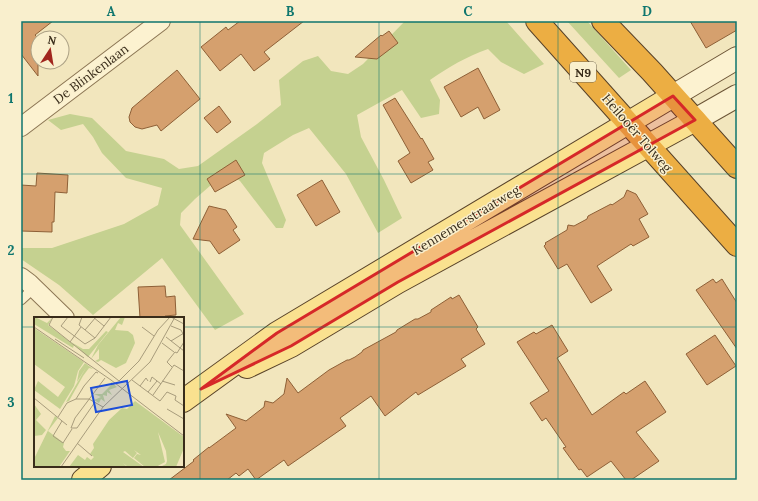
<svg xmlns="http://www.w3.org/2000/svg" width="758" height="501" font-family="Lora,serif">
<style>
.green{fill:#c5d190}
.building{fill:#d5a06e;stroke:#8e6037}
.lines{fill:none;stroke-linecap:round;stroke-linejoin:round}
.lane-casing{stroke:#8c7654;stroke-width:11}
.street-casing{stroke:#8c7654;stroke-width:20}
.secondary-casing{stroke:#6d5637;stroke-width:24}
.primary-casing{stroke:#594329;stroke-width:24}
.highway-casing{stroke:#594329;stroke-width:24}
.lane{stroke:#fcf2d0;stroke-width:9}
.street{stroke:#fcf2d0;stroke-width:18}
.secondary{stroke:#fcf2d0;stroke-width:22}
.primary{stroke:#fae18f;stroke-width:22}
.highway{stroke:#ecae43;stroke-width:22}
.marked{fill:#d62828;fill-opacity:0.2;stroke:#d62828;stroke-width:3;stroke-linejoin:round}
.grid{fill:none;stroke:#0f766e;stroke-width:1;stroke-opacity:0.55}
.labels{text-anchor:middle;dominant-baseline:central;stroke-width:3;stroke-linejoin:round;paint-order:stroke}
.shield{fill:#f9efcd;stroke:#736650;stroke-width:1}
.shield-label{font-size:12px;font-weight:bold;fill:#392c1a}
.street-label{font-size:13px;fill:#392c1a;stroke:#f9efcd}
.inset-road{fill:none;stroke:#a89c7c;stroke-width:1}
.view{fill:#1d4ed8;fill-opacity:0.15;stroke:#1d4ed8;stroke-width:2}
.inset-edge{fill:none;stroke:#392c1a;stroke-width:2}
.neatline{fill:none;stroke:#0f766e;stroke-width:1.5}
.grid-label{font-size:13px;text-anchor:middle;font-weight:bold;fill:#0f766e}
</style>
<rect width="100%" height="100%" fill="#f2e6bd"/>
<path class="green" d="M405,21H506L544,64L524,74L501,62L488,49C466,57 450,66 430,80L440,100L439,114L421,118L402,90L357,115L361,137L384,180L402,218L378,233L346,174L309,128L293,135L264,153L262,163L286,220L283,228H276L240,181L230,174L219,178L195,199L181,213L180,225L244,314L215,330L162,258L93,315L59,285L21,259V248H52L124,224L158,205L162,188L126,178L102,153L93,137L83,124L61,130L48,120L70,114L92,118L126,151L164,159L179,169L198,166L257,124L281,105L279,80L303,61L318,56L331,71L348,74L363,64Z
M567,21H587L631,70L619,78Z"/>
<path class="building" d="M21,21H53L35,35L38,38V76L21,54Z
M240,21H304L264,52L270,59L254,71L241,54L220,71L201,47L226,27L228,30Z
M690,21H737V30L706,48Z
M389,31L398,43L377,59L355,57L381,35L382,36Z
M478,68L500,110L484,119L478,107L461,117L444,87Z
M177,70L200,99L161,131L157,125L142,129L135,127L130,122L129,117L132,108Z
M395,98L421,139L422,138L434,159L428,162L433,170L411,183L398,161L410,153L383,105Z
M219,106L231,122L217,133L204,118Z
M236,160L245,175L215,192L207,179Z
M37,173L68,175L67,193L55,192L54,222H52V232L21,231V185L36,186Z
M322,180L340,212L316,226L297,195Z
M627,190L636,194L648,214L639,219L649,237L633,246L631,244L597,266L612,290L591,303L567,264L558,269L544,246L546,244L545,243L567,230L568,225L574,226L587,219L588,216L611,204L612,205L624,197Z
M209,206L226,210L237,227L233,230L240,240L219,254L210,241L193,239Z
M713,279L716,283L722,279L737,303V349L696,290Z
M165,286L166,297L175,296L176,315L165,316V318H140L138,287Z
M459,295L478,327L476,329L485,344L461,359L466,366L418,395L416,392L385,416L371,396L340,418L346,426L288,466L284,460L256,480L248,469L239,476L236,473L227,480H169L194,461L193,460L209,447V448L236,428L226,414L246,421L264,407L265,401L273,403L284,394L287,378L298,393L329,370L347,360H349L355,357L362,352L363,350L396,332L397,330L415,319H418L431,312V310L451,297L452,299Z
M552,325L568,351L557,358L592,415L624,392L626,394L645,381L666,412L636,432L659,461L631,480H626L611,461L587,477L581,469L579,470L563,448L566,447L546,418L542,421L530,403L549,391L517,342L534,332L536,334Z
M715,335L736,366L707,385L686,354Z"/>
<g class="lines">
<defs>
<path id="lane" d="M21,300L34,288"/>
<path id="street" d="M21,127L161,21
M21,277L29,283L65,318"/>
<path id="secondary" d="M673,96L737,58
M695,120L737,96"/>
<path id="primary" d="M247,367L291,346L398,282L695,120
M183,401L277,333L673,96
M83,480L100,466"/>
<path id="highway" d="M537,21L737,245
M603,21L652,72L737,167"/>
</defs>
<use href="#lane" class="lane-casing"/>
<use href="#street" class="street-casing"/>
<use href="#secondary" class="secondary-casing"/>
<use href="#primary" class="primary-casing"/>
<use href="#highway" class="highway-casing"/>
<use href="#lane" class="lane"/>
<use href="#street" class="street"/>
<use href="#secondary" class="secondary"/>
<use href="#primary" class="primary"/>
<use href="#highway" class="highway"/>
</g>
<path class="marked" d="M673,96L695,120L398,282L291,346L201,389L277,333Z"/>
<path class="grid" d="M200,21V480M379,21V480M558,21V480M21,174H737M21,327H35M183,327H737"/>
<g class="labels">
<rect class="shield" x="570" y="62" width="26" height="20" rx="3"/>
<g class="shield-label">
<text x="583" y="72">N9</text>
</g>
<g class="street-label">
<text transform="translate(91 74) rotate(-37)">De Blinkenlaan</text>
<text transform="translate(637 133) rotate(49)">Heilooër Tolweg</text>
<text transform="translate(466 220) rotate(-31)">Kennemerstraatweg</text>
</g>
</g>
<g transform="translate(34 317)">
<rect width="150" height="150" fill="#f2e6bd"/>
<path d="M1,0L13,6L18,1L14,8L40,28L39,31L0,7ZM87,0H91L88,8L84,6L81,13L94,14L99,18L101,26L92,46L82,51L67,43L64,45L61,44L65,42V32L57,42L64,28ZM0,11L50,45L44,54L40,69L26,92L0,73L4,64L24,80L31,70L0,47ZM72,14L74,15L54,40L37,25L49,32H55ZM51,46L59,52L55,51L49,59L35,84L32,85L53,49L43,65L45,54ZM76,64L83,70L75,73L78,78L73,75V79L69,78L71,85L67,82L65,86L60,83L67,80L60,77H68L78,67ZM101,84L150,120V131L142,150H126L132,147L133,144L132,134L124,115L131,145L122,150H111L100,141L103,137L107,138L100,133L103,136L99,141L91,134L89,135L110,150H94L89,146L93,150H35L44,138L51,143L53,140L57,143L60,140L56,137L60,131L59,127L75,103L88,91L93,92ZM0,87L7,97L2,103L12,113L8,118L0,119ZM21,99L24,101L14,114L30,126L29,130L32,134H36L25,150H0V142Z" fill="#c5d190"/>
<path class="inset-road" d="M19,0L15,8L85,64L105,44L124,13L136,0M34,0L27,9L51,27L61,21L77,0M48,0L45,8L61,21M59,0L70,9M137,0L150,7M137,9L147,13L150,19M0,10L77,63L150,119M108,10L120,19M51,13L62,0M132,20L150,34M21,22L50,41M137,24L150,16M36,25L47,10M128,26L140,35M138,50L133,45L141,35L143,36L150,25M98,63L126,84L133,75L142,79L141,83L150,89M128,64L141,68M116,65L118,60L127,67M106,69L112,61L114,64M114,75L123,64M119,78L140,48L150,54M0,81L33,108M42,82L50,69L62,55L64,56M61,85L43,111H37L41,101L71,61M133,92L150,102M24,100L33,86L42,82H55L69,90M28,104L19,119L29,126L38,112M43,126L58,139M27,150L69,90L116,45L141,0"/>
<path class="view" d="M93,64L98,88L62,95L57,71Z"/>
<rect width="150" height="150" class="inset-edge"/>
</g>
<rect width="758" height="501" fill="none" stroke="#f9efcd" stroke-width="44"/>
<g transform="translate(50 50) rotate(12)"><circle r="19" fill="#f9efcd" stroke="#aca185"/>
<path d="M0-3L7 15L0 10L-7 15Z" fill="#a1261e"/>
<text y="-6" font-size="11" font-weight="bold" text-anchor="middle" fill="#392c1a">N</text>
</g>
<rect x="22" y="22" width="714" height="457" class="neatline"/>
<g class="grid-label">
<text x="111" y="16">A</text>
<text x="290" y="16">B</text>
<text x="468" y="16">C</text>
<text x="647" y="16">D</text>
<text x="11" y="103">1</text>
<text x="11" y="255">2</text>
<text x="11" y="407">3</text>
</g>
</svg>
